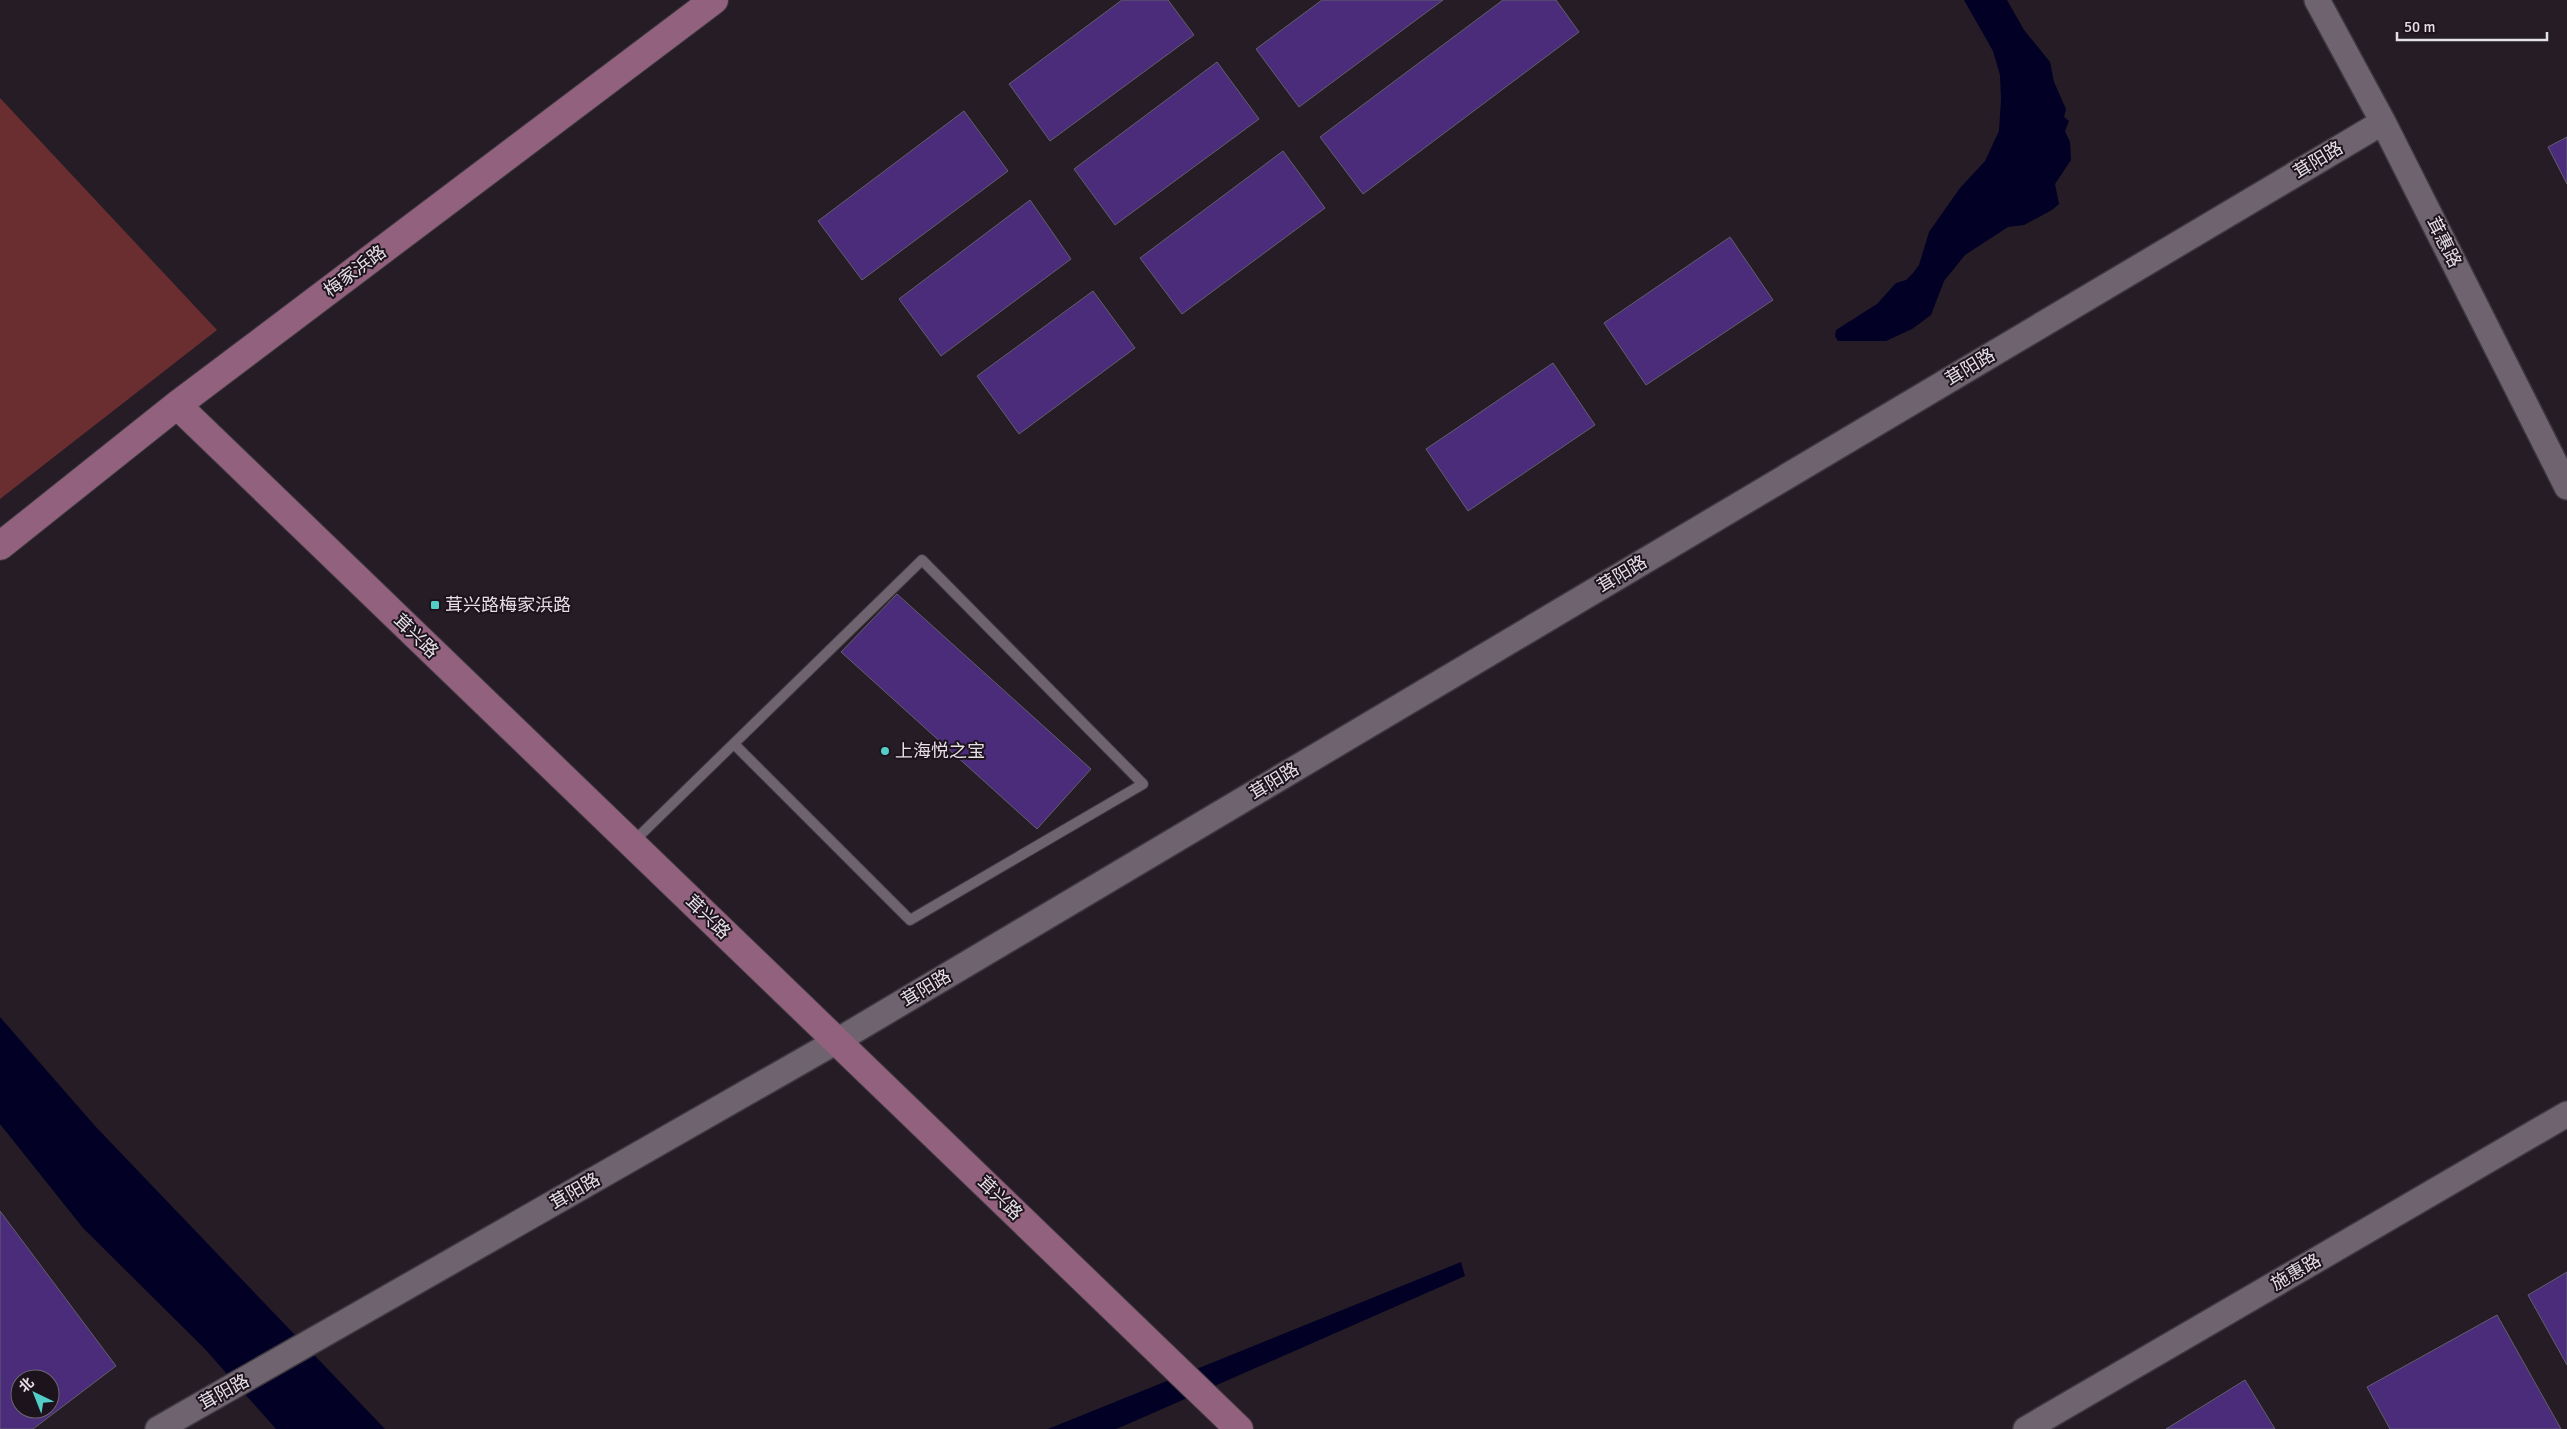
<svg xmlns="http://www.w3.org/2000/svg" width="2567" height="1429" font-family="Signika,'Noto Sans SC',sans-serif">
<style>
.green{fill:#6a2e31}
.water{fill:#020125}
.building{fill:#4b2c7b;stroke:#635f6d;fill-rule:evenodd}
.lines{fill:none;stroke-linecap:round;stroke-linejoin:round}
.service-casing{stroke:#3d373e;stroke-width:12}
.tertiary-casing{stroke:#3d373e;stroke-width:28}
.secondary-casing{stroke:#3d373e;stroke-width:30}
.service{stroke:#6f636f;stroke-width:10}
.tertiary{stroke:#6f636f;stroke-width:25}
.secondary{stroke:#92617d;stroke-width:28}
.poi-dot{fill:#54cdc6;stroke:#1c131c;stroke-width:2}
.labels{text-anchor:middle;dominant-baseline:central;stroke-width:4;stroke-linejoin:round;paint-order:stroke}
.street-label{font-size:18px;fill:#e5dfe6;stroke:#1c131c}
.poi-label{font-size:18px;fill:#e5dfe6;stroke:#1c131c;text-anchor:start}
</style>
<rect width="100%" height="100%" fill="#251c26"/>
<path class="green" d="M0,98L217,330L0,499Z"/>
<path class="water" d="M1964,0H2007L2024,30L2050,62L2054,82L2066,109L2064,117L2069,121L2065,131L2070,142L2071,160L2055,184L2059,204L2052,210L2024,225L2008,227L1965,255L1944,281L1931,315L1912,329L1886,341H1838L1835,336L1836,330L1877,304L1896,283L1906,280L1913,273L1919,265L1929,232L1960,188L1985,161L1999,131L2001,99L2000,75L1993,51Z
M0,1017L95,1126L385,1429H276L204,1348L83,1228L0,1124Z
M1461,1262L1465,1276L1128,1424L1116,1429H1048Z"/>
<path class="building" d="M1122,0H1168L1194,35L1050,141L1009,84Z
M1322,0H1443L1299,107L1256,49Z
M1503,0H1556L1579,32L1363,194L1320,137Z
M1217,62L1259,119L1115,225L1074,169Z
M964,111L1008,171L862,280L818,221Z
M2567,137V184L2548,147Z
M1283,151L1325,208L1182,314L1140,258Z
M1030,200L1071,259L941,356L899,299Z
M1730,237L1773,300L1646,385L1604,323Z
M1093,291L1135,348L1019,434L977,376Z
M1553,363L1595,425L1468,511L1426,449Z
M897,594L1091,769L1037,829L841,652Z
M0,1211L116,1366L33,1429H0ZM20,1379H50V1409H20Z
M2567,1272V1365L2528,1295Z
M2497,1315L2561,1429H2390L2367,1387Z
M2245,1380L2275,1429H2166Z"/>
<g class="lines">
<defs>
<path id="service" d="M633,842L922,560L1143,784L910,920L734,744"/>
<path id="tertiary" d="M2317,0L2383,122L2567,487
M158,1429L837,1041L2383,122
M2026,1429L2567,1114"/>
<path id="secondary" d="M177,405L1239,1429
M0,546L177,405L714,0"/>
</defs>
<use href="#service" class="service-casing"/>
<use href="#tertiary" class="tertiary-casing"/>
<use href="#secondary" class="secondary-casing"/>
<use href="#service" class="service"/>
<use href="#tertiary" class="tertiary"/>
<use href="#secondary" class="secondary"/>
</g>
<g class="poi-dot">
<rect x="430" y="600" width="10" height="10" rx="2.5"/>
<circle cx="885" cy="751" r="5"/>
</g>
<g class="labels">
<g class="street-label">
<text transform="translate(2318 160) rotate(-31)">茸阳路</text>
<text transform="translate(2444 242) rotate(63)">茸惠路</text>
<text transform="translate(355 271) rotate(-37)">梅家浜路</text>
<text transform="translate(1970 367) rotate(-31)">茸阳路</text>
<text transform="translate(1622 574) rotate(-31)">茸阳路</text>
<text transform="translate(416 636) rotate(44)">茸兴路</text>
<text transform="translate(1274 781) rotate(-31)">茸阳路</text>
<text transform="translate(708 917) rotate(44)">茸兴路</text>
<text transform="translate(926 988) rotate(-31)">茸阳路</text>
<text transform="translate(575 1191) rotate(-30)">茸阳路</text>
<text transform="translate(1000 1198) rotate(44)">茸兴路</text>
<text transform="translate(2296 1272) rotate(-30)">施惠路</text>
<text transform="translate(224 1392) rotate(-29)">茸阳路</text>
</g>
<g class="poi-label">
<text x="445" y="605">茸兴路梅家浜路</text>
<text x="895" y="751">上海悦之宝</text>
</g>
</g>
<g transform="translate(35 1394) rotate(317)"><circle r="24" fill="#1c131c" stroke="#6c656d"/>
<path d="M0-4L9 19L0 12L-9 19Z" fill="#54cdc6"/>
<text y="-8" font-size="14" font-weight="bold" text-anchor="middle" fill="#e5dfe6">北</text>
</g>
<path d="M2397 32v8h150v-8" fill="none" stroke="#e5dfe6" stroke-width="2.5"/>
<text x="2404" y="32" font-size="15" fill="#e5dfe6" stroke="#1c131c" stroke-width="4" paint-order="stroke">50 m</text>
</svg>
